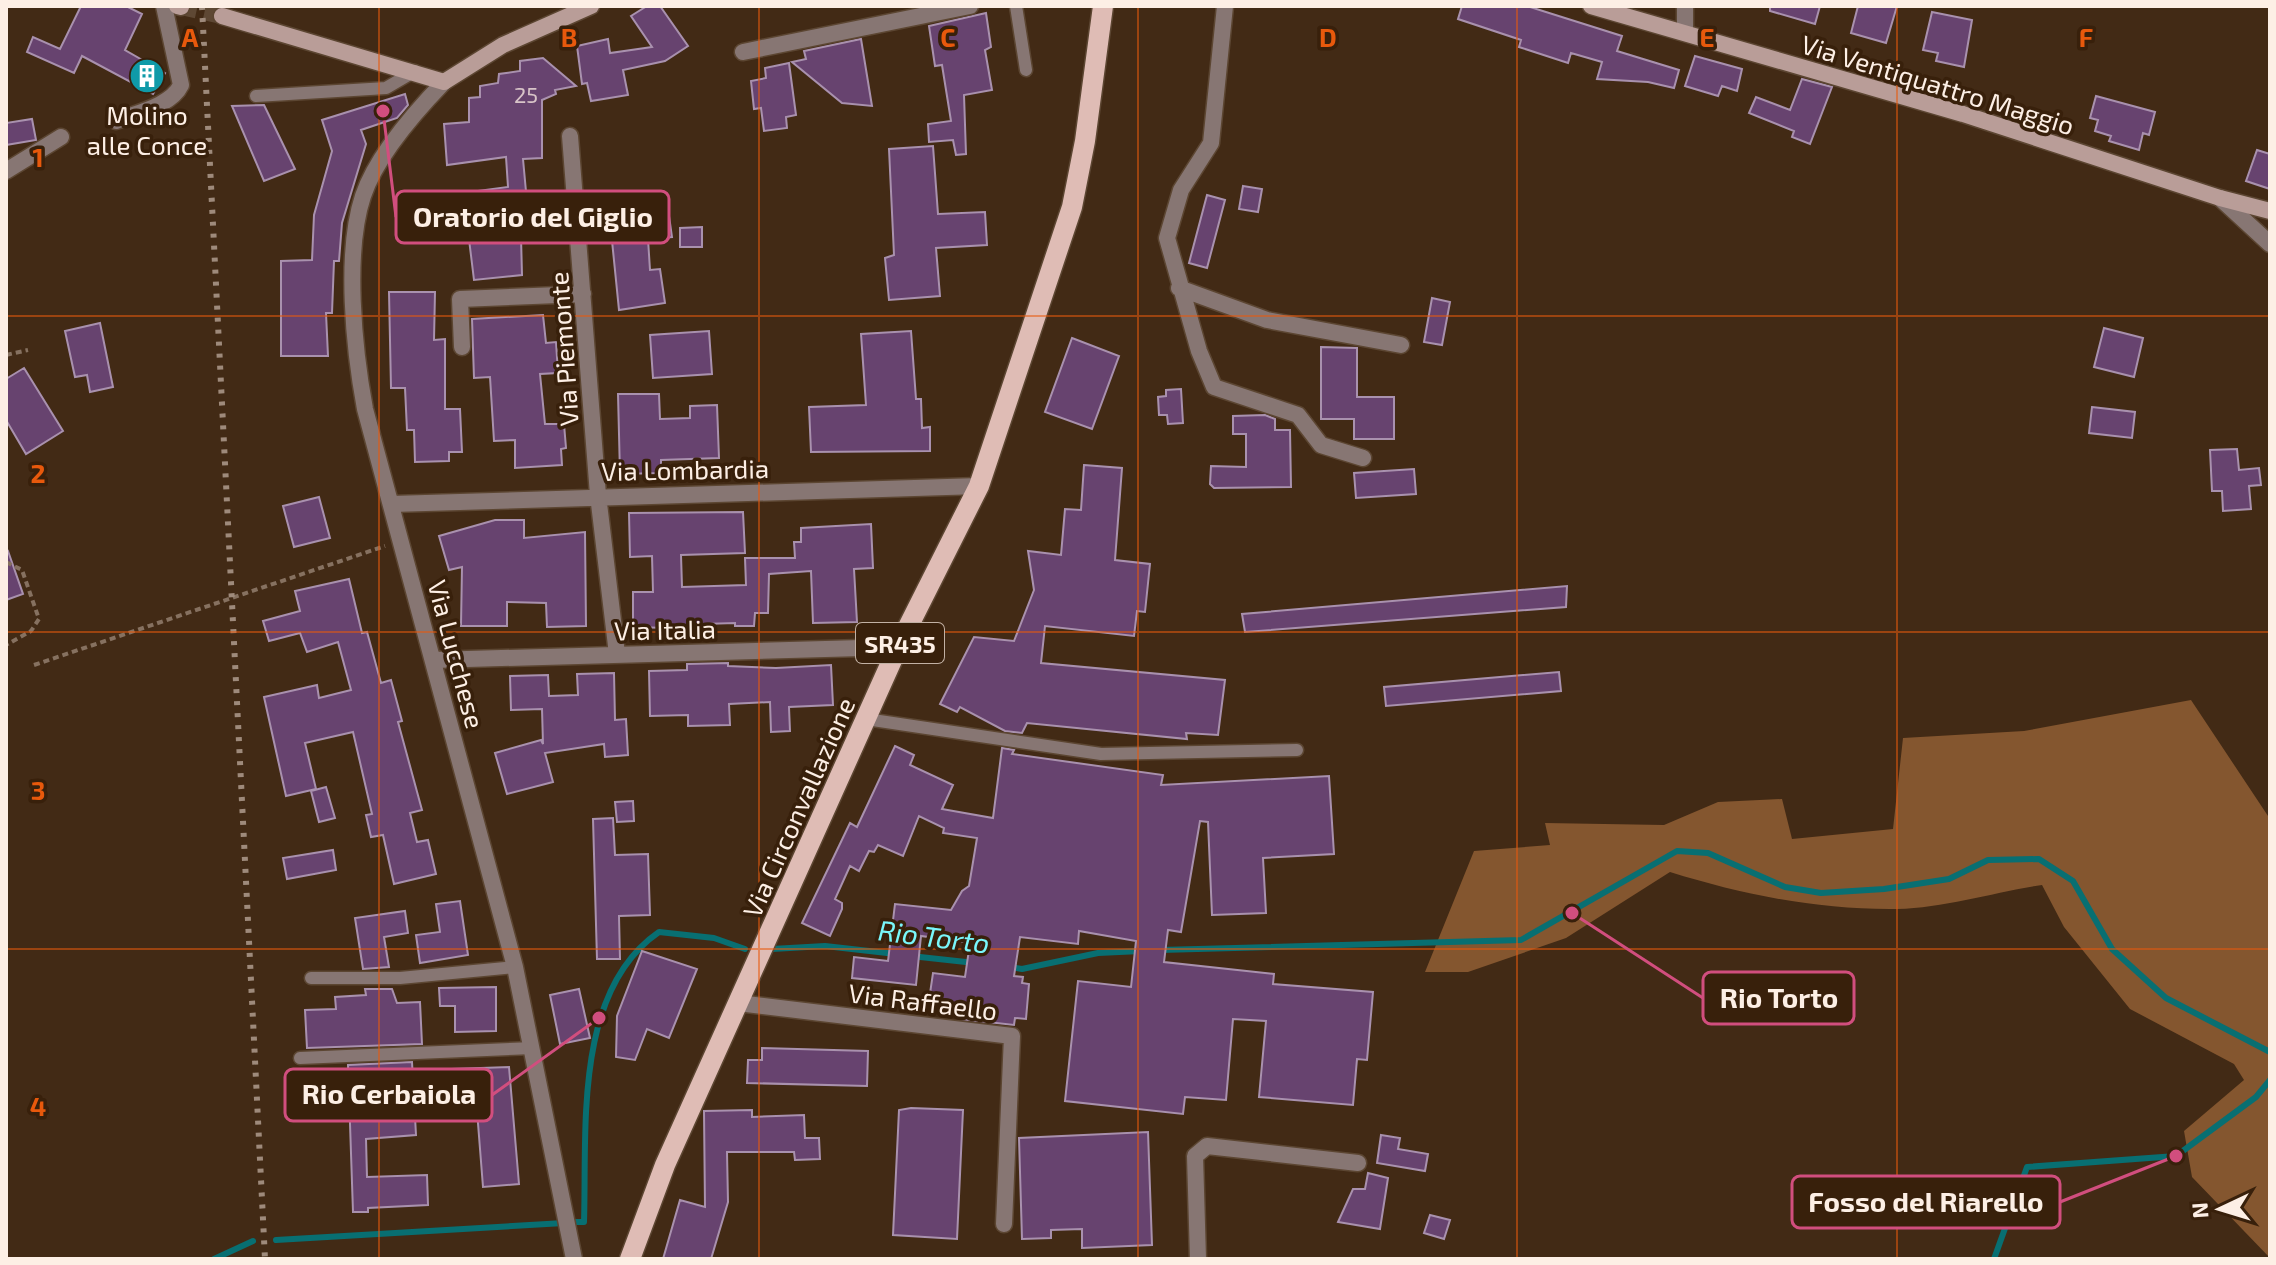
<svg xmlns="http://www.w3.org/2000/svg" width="2276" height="1265" font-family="'Exo 2',sans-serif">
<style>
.forest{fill:#84562f}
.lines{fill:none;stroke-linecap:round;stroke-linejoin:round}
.stream{stroke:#086f72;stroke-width:6}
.building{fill:#67436f;stroke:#a991ae;stroke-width:2}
.secondary-tunnel{stroke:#5e4834;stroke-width:16;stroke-dasharray:16 8;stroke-linecap:butt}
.lane-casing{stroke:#5c4632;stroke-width:15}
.street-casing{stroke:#5c4632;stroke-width:19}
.secondary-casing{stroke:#5c4632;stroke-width:19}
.primary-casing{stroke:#5c4632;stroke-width:23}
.path{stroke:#867160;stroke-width:4;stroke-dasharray:6 4;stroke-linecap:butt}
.lane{stroke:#877673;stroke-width:12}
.street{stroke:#877673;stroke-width:16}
.secondary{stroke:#b99d98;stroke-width:16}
.primary{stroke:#dfbcb5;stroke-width:20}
.rail{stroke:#9e8a7b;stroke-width:6;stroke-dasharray:4 8;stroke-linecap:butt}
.grid{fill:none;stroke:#e8590c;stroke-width:2;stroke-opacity:0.55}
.labels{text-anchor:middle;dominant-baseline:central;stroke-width:7;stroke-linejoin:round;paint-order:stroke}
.number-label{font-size:22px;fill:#d8c4c8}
.shield{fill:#38200b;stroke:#c2b1a4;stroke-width:2}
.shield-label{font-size:24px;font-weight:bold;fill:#fdefe5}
.street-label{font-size:26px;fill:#fdefe5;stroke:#38200b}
.poi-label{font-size:26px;fill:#fdefe5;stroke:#38200b}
.water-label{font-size:28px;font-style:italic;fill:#79f7fb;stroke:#38200b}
.grid-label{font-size:26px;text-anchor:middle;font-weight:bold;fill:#e8590c;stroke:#38200b;stroke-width:7;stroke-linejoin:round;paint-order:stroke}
.leader{fill:none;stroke:#d14e7e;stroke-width:3}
.callout-dot{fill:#d14e7e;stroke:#38200b;stroke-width:3}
.callout{fill:#38200b;stroke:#d14e7e;stroke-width:3}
.callout-label{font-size:28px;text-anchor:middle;font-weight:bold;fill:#fdefe5}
</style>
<rect width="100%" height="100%" fill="#422a15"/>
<path class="forest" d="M2191,700L2270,819V1258L2192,1177L2184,1131L2244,1080L2234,1064L2130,1009L2064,927L2042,885C1995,892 1945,908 1897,909C1819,910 1744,895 1670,872L1566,938L1468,972H1425L1474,851L1550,845L1545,823L1664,825L1718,802L1782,799L1792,839L1893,829L1903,738L2024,731Z"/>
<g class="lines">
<path class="stream" d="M772,949L825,946L896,954
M1160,950L1521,940L1677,851L1708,853L1785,887L1821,893L1884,889L1949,879L1988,860L2039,859L2073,881L2112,949L2166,998L2270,1052
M911,956L975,963
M1010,967L1022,969L1098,953L1141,951
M571,1222H584C587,1131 573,991 659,932L714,938L745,949
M276,1240L564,1223
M214,1259L253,1241
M1994,1259L2027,1167L2176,1156L2256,1097L2270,1080"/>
</g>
<path class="building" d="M81,6H126L142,14L125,50L165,73L153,94L82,56L74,73L27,52L33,37L60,49Z
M647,6H660L688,46L665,61L623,70L628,95L591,101L587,83L582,84L577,46L608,39L610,53L652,47L631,16Z
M1462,6H1527L1622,36L1617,51L1679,70L1674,88L1648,82L1597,79L1602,62L1571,53L1568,63L1519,47L1521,40L1458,19Z
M1770,6H1820L1815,24L1770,11Z
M1858,6H1897L1886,43L1851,33Z
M1932,12L1972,20L1964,67L1936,61L1938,53L1923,50Z
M986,13L991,47L985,50L992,90L964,95L966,154L956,155L953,140L929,142L928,124L951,121L942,65L935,66L929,26Z
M861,39L872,106L842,103L792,62L806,59L804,51Z
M1695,56L1742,69L1737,91L1722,86L1718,96L1685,86Z
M543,58L576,86L555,90L556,94L542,100V158L523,159L530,235L521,237L522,275L474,280L468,231L479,229L477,191L508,187L506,157L447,165L444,124L469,122V98L480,97V86L498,83L499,74L520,71V61Z
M789,63L796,115L786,117L787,128L764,131L761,108L754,109L751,81L766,78L765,68Z
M1802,79L1832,87L1810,144L1792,137L1794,131L1749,113L1756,97L1790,110Z
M405,94L408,105L397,118L361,130L366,144L342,223L339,261H334L332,313H326L328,356H281V261L312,260L314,215L332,151L322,120Z
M2096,96L2155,112L2149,135L2143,133L2139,150L2109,141L2111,136L2095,131L2098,120L2090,118Z
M264,105L295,169L264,181L232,106Z
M32,119L36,140L6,145V123Z
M933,146L938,214L985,212L987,245L936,248L940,296L889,300L885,258L894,255L889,149Z
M2257,150L2270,154V189L2246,181Z
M1243,186L1262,189L1258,212L1239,209Z
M1207,195L1225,200L1207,268L1189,263Z
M646,196V205L667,202L672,237L648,239L650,270L660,269L665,303L619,310L608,201Z
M702,227V247H680V228Z
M389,292H435L434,340L445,339V409H460L462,452H449V461L415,462L414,430H407L405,388H391Z
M1432,298L1450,302L1442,345L1424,342Z
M543,315L546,343L556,342L558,373L540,374L545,424H564L566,448L561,449L562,465L515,468V440L494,441L490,377L474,378L472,319Z
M100,323L113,387L90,392L87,375L75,377L65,331Z
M2104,328L2143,338L2134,377L2094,367Z
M709,331L712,374L653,378L650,335Z
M911,331L916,399H921L922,428L930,427V451L811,452L809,407L866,405L861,334Z
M1072,338L1119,356L1092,429L1045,412Z
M1321,347L1357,348V397H1394V439H1354V419H1321Z
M24,368L63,431L26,454L6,420V379Z
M1181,389L1183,423L1168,424L1167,415H1159L1158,397L1166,396V390Z
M618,394H659L660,419L690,418V406L717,405L719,458L661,460V473L620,474Z
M2092,407L2135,412L2132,438L2089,433Z
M1265,415L1275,419V430H1290L1291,487L1214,488L1210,484L1211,466L1246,467V434H1233V416Z
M2237,449L2239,470L2259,468L2261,485L2249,486L2251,509L2223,511L2222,491H2212L2210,450Z
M1084,465L1122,468L1115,560L1150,564L1145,612L1137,611L1134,636L1045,626L1041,663L1225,680L1218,735L1186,733L1187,739L1027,723L1022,733L1005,731L960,707L957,712L940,704L974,637L1014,641L1034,590L1028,551L1061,555L1065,509L1081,510Z
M1414,469L1416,494L1356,498L1354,473Z
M319,497L330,538L294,547L283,506Z
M743,512L745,553L681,555L682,587L746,585L745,558H795L794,542H801V528L871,524L873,568L854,569L857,622L813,623L811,571L769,574L768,613H755L754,626H735V623L703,624V629L633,627V592H653L652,556L630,557L629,513Z
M495,520H524V538L585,532L586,626L547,627L546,603L507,602V626H461L462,567L449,570L439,536Z
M8,551L23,594L6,600V552Z
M349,579L362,633L367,632L381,683L391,680L402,721L398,722L422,810L410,813L417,842L428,840L436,874L394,884L383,835L371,837L366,815L372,814L353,732L305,743L316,789L286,796L264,697L317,685L319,698L351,690L338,642L307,652L300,633L269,641L263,621L300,611L295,591Z
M1567,586L1566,607L1245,632L1242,614Z
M728,663V666L776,668L831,665L833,705L789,707L790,731L771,732L770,702L729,704L730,725L688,726V715L650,716L649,671L687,670V664Z
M1559,672L1561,691L1386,706L1384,687Z
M614,673L615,720L626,719L628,755L605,757L604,744L545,753L553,782L507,794L495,753L541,740L543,744L542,709L511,710L510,676L548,675L549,696L578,695L577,674Z
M895,746L914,755L910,765L953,785L942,809L993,818L1002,748L1014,750L1012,754L1163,775L1161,785L1329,776L1334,854L1263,858L1266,913L1212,915L1208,822L1200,821L1181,932L1168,930L1164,962L1274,974L1273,984L1373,992L1367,1060L1357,1059L1353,1105L1259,1097L1266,1021L1233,1019L1226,1100L1185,1097L1183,1114L1065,1101L1078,981L1131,987L1136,941L1079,931L1078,944L1020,937L1014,976L1023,977L1022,983L1029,984L1026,1019L1015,1018L1014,1025L961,1019V1011L928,1007L933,973L965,977L970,943L921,936L916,985L852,978L854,957L888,961L895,904L951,910L962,891L969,886L977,838L943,833L944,828L919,816L903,856L878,845L874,852L869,851L859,871L850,866L835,899L842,903V909L830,936L802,923L850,823L857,827Z
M326,787L335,818L319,822L311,791Z
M633,801L634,821L617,822L615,802Z
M613,818L615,855L648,854L650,915L619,916L620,959H597L593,819Z
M333,850L336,870L287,879L283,858Z
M460,901L468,955L420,963L416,935L440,932L436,904Z
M405,911L408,933L384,937L389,967L363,969L355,918Z
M642,951L697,969L669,1038L647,1029L635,1060L616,1057L617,1016Z
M496,987V1031L455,1032V1006H440L439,988Z
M365,989H392L397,1003L420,1002L422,1044L307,1048L305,1010L336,1009L335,997L366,995Z
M579,989L590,1038L560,1044L550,995Z
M762,1048L868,1051L867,1086L747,1083L748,1060H762Z
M412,1062L416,1135L366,1139L367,1177L427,1175L428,1205L368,1208V1212H353L348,1065Z
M509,1067L519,1184L483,1187L476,1098L453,1099L452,1069Z
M911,1108L963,1110L957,1239L893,1235L899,1110Z
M752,1110V1117L804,1115L805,1138H819L820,1159L795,1160L794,1152H727L728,1202L711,1259H663L680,1200L705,1207L704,1111Z
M1148,1132L1152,1245L1082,1248V1229L1051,1230V1238L1022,1239L1019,1138Z
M1381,1135L1400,1138L1398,1149L1428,1154L1425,1171L1377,1163Z
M1368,1173L1388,1178L1380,1229L1338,1222L1353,1189H1365Z
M1430,1215L1450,1220L1444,1239L1424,1233Z"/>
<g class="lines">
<path class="secondary-tunnel" d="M181,7L222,16"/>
<defs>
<path id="lane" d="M1016,6L1026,70
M256,96L386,88L415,71
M866,719L1101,754L1297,750
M311,978H400L515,967
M300,1058L533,1048"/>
<path id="street" d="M1225,6L1211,143L1181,190L1167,238L1199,351L1214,387L1298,415L1321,445L1363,458
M1685,32V6
M743,52L970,6
M444,82C416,111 376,157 363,196C344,253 354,350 365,409L515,967L574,1259
M116,121C136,113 171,106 181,85L164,6
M570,136L598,495L617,654
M6,171L61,137
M2220,198L2270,244
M1179,288L1267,320L1401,345
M462,347L460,299L583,294
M392,504L979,486
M433,660L898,647
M738,1003L1012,1036L1004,1224
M1198,1259L1195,1156L1207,1146L1358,1163"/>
<path id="secondary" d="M177,6L181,7
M1591,6L1963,114L2220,198L2270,211
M222,16L444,82L503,45L591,6"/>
<path id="primary" d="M630,1259L665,1165L898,647L979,486L1072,207L1085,141L1103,6"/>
</defs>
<use href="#lane" class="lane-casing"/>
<use href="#street" class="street-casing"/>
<use href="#secondary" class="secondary-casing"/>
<use href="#primary" class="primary-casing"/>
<path class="path" d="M6,355L28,350
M6,562L22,570L39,619L31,631L6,645
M34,665L385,546"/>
<use href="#lane" class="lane"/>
<use href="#street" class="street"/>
<use href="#secondary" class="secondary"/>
<use href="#primary" class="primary"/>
<path class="rail" d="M202,6L265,1259"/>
</g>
<path class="grid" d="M379,6V1259M759,6V1259M1138,6V1259M1517,6V1259M1897,6V1259M6,316H2270M6,632H2270M6,949H2270"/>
<defs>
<symbol id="building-disc" viewBox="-11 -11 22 22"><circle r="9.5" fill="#0f9aa8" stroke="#38200b"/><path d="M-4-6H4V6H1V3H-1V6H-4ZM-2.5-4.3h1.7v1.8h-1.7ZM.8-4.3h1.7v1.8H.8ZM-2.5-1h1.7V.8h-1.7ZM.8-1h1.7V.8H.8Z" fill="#fff"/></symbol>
</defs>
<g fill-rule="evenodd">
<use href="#building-disc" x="127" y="56" width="40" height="40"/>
</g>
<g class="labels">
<g class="number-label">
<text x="526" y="94">25</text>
</g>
<rect class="shield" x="856" y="623" width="88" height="40" rx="6"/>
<g class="shield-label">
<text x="900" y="643">SR435</text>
</g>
<g class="street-label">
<text transform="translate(1938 84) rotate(17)">Via Ventiquattro Maggio</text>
<text transform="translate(563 349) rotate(-94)">Via Piemonte</text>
<text transform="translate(685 469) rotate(-1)">Via Lombardia</text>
<text transform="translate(665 629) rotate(-1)">Via Italia</text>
<text transform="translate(457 654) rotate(75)">Via Lucchese</text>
<text transform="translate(798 807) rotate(-66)">Via Circonvallazione</text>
<text transform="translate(923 1001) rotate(7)">Via Raffaello</text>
</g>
<g class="poi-label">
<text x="147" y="114">Molino<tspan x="147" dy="30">alle Conce</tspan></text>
</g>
<g class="water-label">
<text transform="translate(934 936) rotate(7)">Rio Torto</text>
</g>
</g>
<g class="grid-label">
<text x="190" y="47">A</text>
<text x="569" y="47">B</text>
<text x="948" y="47">C</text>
<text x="1328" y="47">D</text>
<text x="1707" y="47">E</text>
<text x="2086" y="47">F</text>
<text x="38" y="167">1</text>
<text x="38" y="483">2</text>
<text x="38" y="800">3</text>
<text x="38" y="1116">4</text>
</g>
<path class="leader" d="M383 111L396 217M1572 913L1703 998M599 1018L492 1095M2176 1156L2060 1202"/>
<g class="callout-dot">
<circle cx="383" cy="111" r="8"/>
<circle cx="1572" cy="913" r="8"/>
<circle cx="599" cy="1018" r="8"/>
<circle cx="2176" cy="1156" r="8"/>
</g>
<g class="callout">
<rect x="396" y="191" width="273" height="52" rx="8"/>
<rect x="1703" y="972" width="151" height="52" rx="8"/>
<rect x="285" y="1069" width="207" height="52" rx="8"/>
<rect x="1792" y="1176" width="268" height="52" rx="8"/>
</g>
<g class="callout-label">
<text x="533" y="227">Oratorio del Giglio</text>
<text x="1779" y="1008">Rio Torto</text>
<text x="389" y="1104">Rio Cerbaiola</text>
<text x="1926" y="1212">Fosso del Riarello</text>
</g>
<rect width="2276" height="1265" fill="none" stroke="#fdefe5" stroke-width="16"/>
<g transform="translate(2220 1209) rotate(266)" stroke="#38200b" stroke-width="6" paint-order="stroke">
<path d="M0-6L14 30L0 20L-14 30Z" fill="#fdefe5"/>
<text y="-12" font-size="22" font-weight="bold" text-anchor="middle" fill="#fdefe5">N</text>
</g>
</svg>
